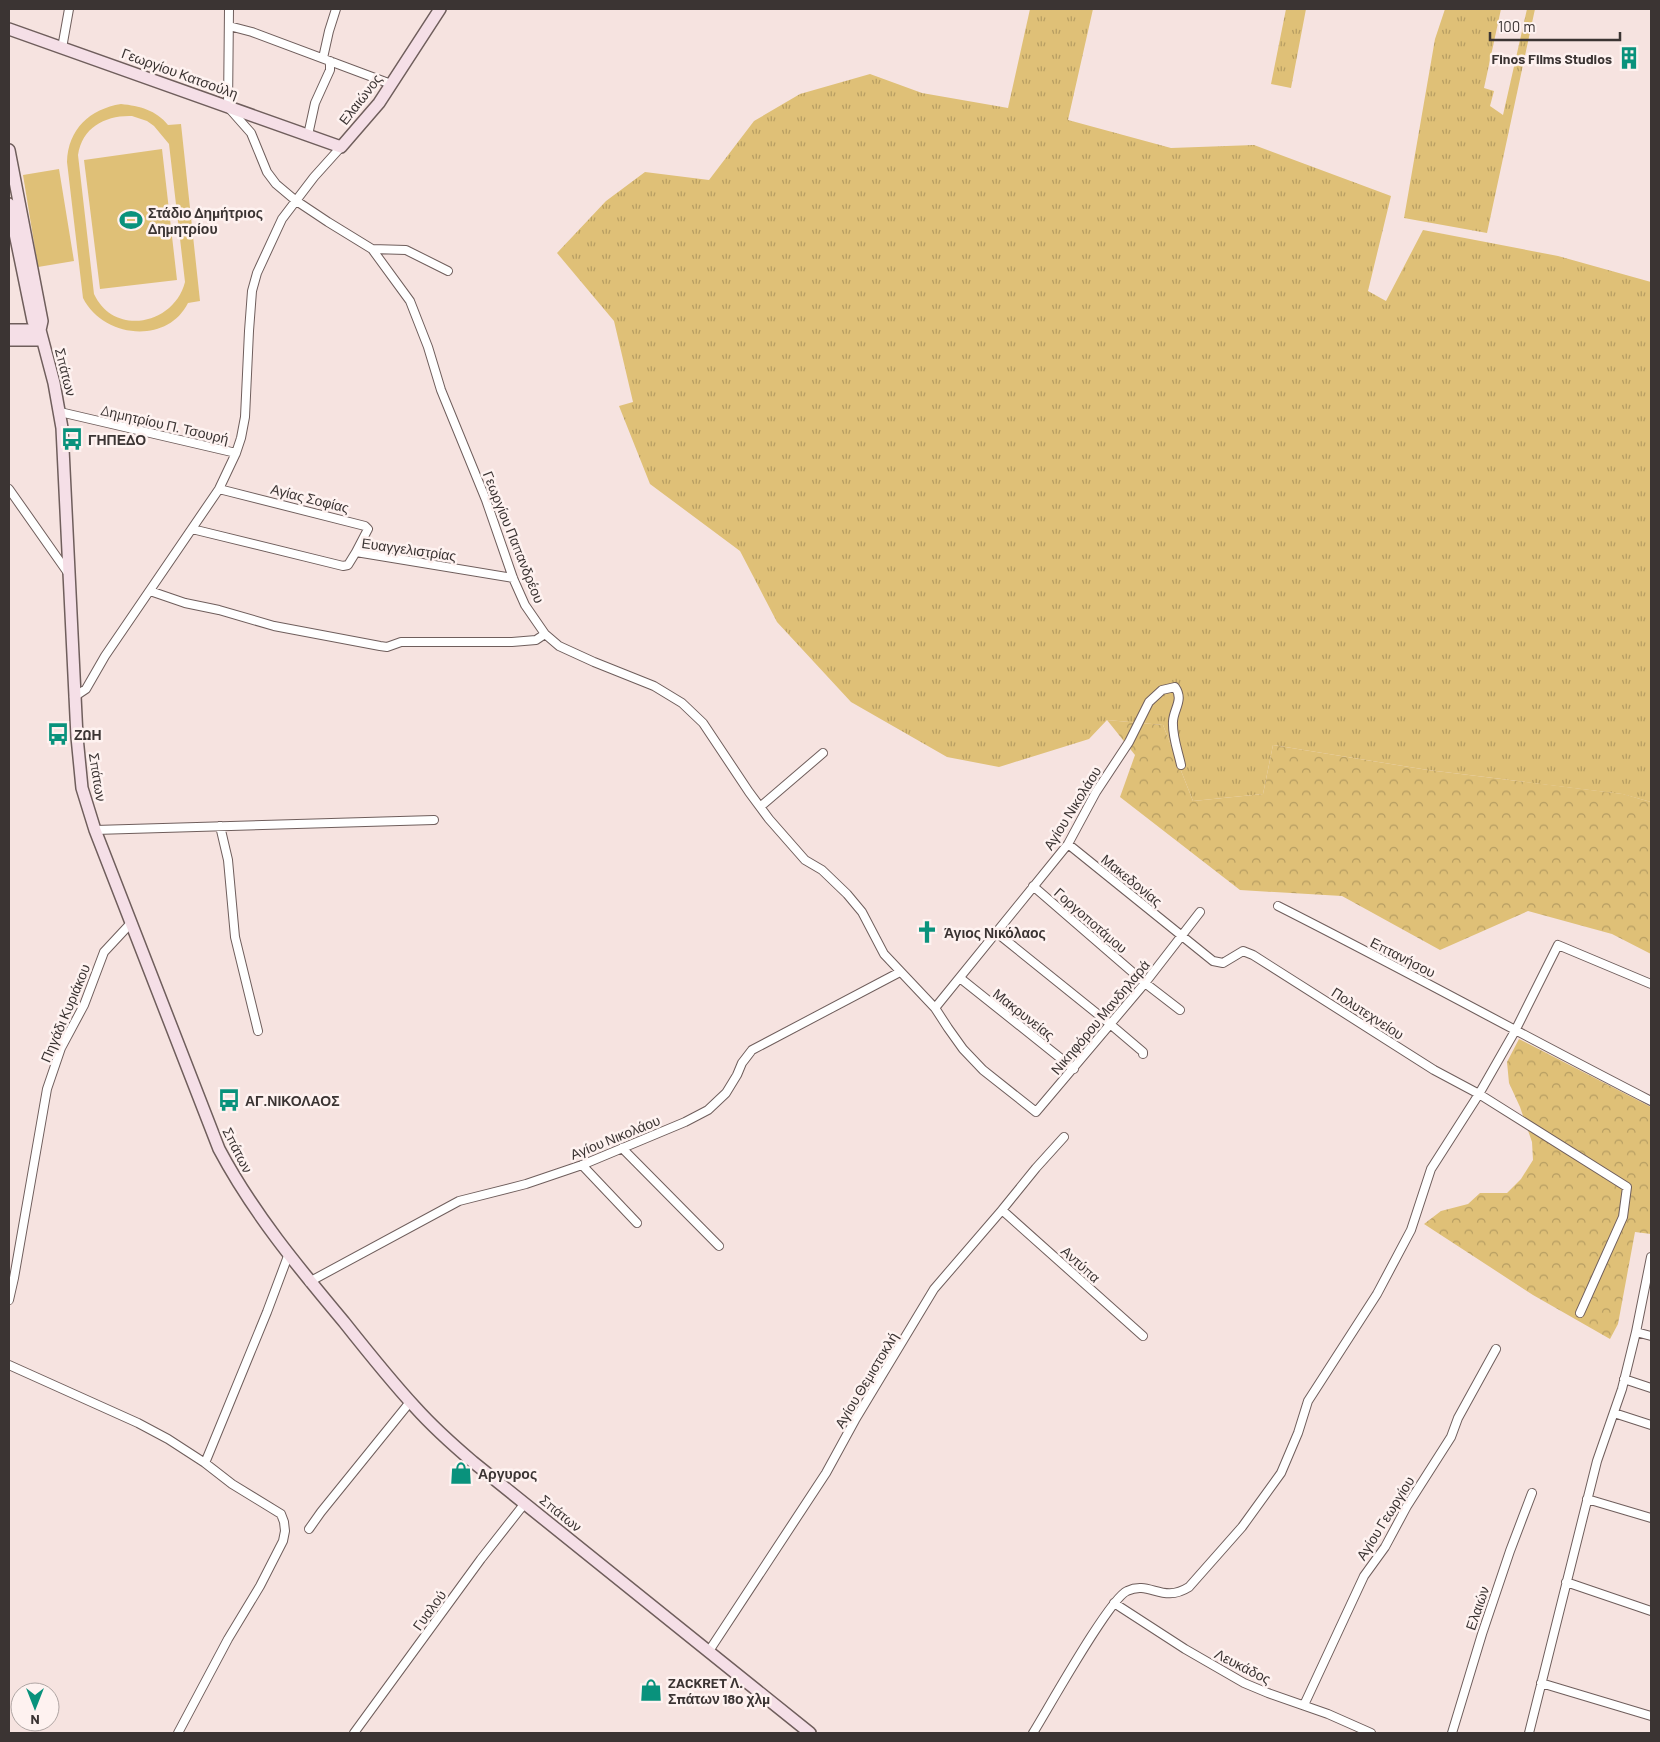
<svg xmlns="http://www.w3.org/2000/svg" width="1660" height="1742" font-family="Barlow,sans-serif">
<style>
.grass{fill:url(#grass-tufts)}
.forest{fill:url(#forest-crowns)}
.park{fill:#dfc077;fill-rule:evenodd}
.lines{fill:none;stroke-linecap:round;stroke-linejoin:round}
.street-casing{stroke:#6f5e5c;stroke-width:10}
.secondary-casing{stroke:#6f5e5c;stroke-width:14}
.street{stroke:#fff;stroke-width:8}
.secondary{stroke:#f5dfe7;stroke-width:11}
.labels{text-anchor:middle;dominant-baseline:central;stroke-width:5;stroke-linejoin:round;paint-order:stroke}
.poi-label{font-size:14px;font-weight:bold;fill:#3b3433;stroke:#fef2f0;text-anchor:start}
.street-label{font-size:14px;fill:#3b3433;stroke:#fef2f0}
</style>
<defs>
<pattern id="grass-tufts" width="24" height="20" patternUnits="userSpaceOnUse" patternTransform="scale(1.25)"><rect width="24" height="20" fill="#dfc077"/><path d="M3 7l-1-3M5 7V3M7 7l1-3M15 17l-1-3M17 17v-4M19 17l1-3" fill="none" stroke="#b69d62"/></pattern>
<pattern id="forest-crowns" width="20" height="18" patternUnits="userSpaceOnUse" patternTransform="scale(1.25)"><rect width="20" height="18" fill="#dfc077"/><path d="M2 6a3 3 0 1 1 6 0M12 15a3 3 0 1 1 6 0" fill="none" stroke="#b69d62"/></pattern>
</defs>
<rect width="100%" height="100%" fill="#f6e3e0"/>
<path class="grass" d="M1030,9H1093L1068,120L1171,148L1254,145L1391,196L1368,291L1386,301L1423,230L1558,256L1651,282V802L1622,794L1428,770L1273,745L1263,794L1193,801L1163,725L1107,720L1089,739L999,767L947,757L851,702L777,622L740,551L650,484L619,406L633,402L614,321L557,253L606,201L645,172L709,180L754,121L800,94L870,74L922,93L1008,108Z
M1286,9H1306L1291,88L1271,84Z
M1445,9H1501L1484,88L1494,91L1490,106L1503,115L1527,9H1535L1487,233L1404,218L1435,39Z"/>
<path class="forest" d="M1107,720L1163,725L1193,801L1263,794L1273,745L1428,770L1623,794L1651,802V954L1612,934L1528,911L1440,950L1342,896L1240,890L1120,797L1135,755Z
M1519,1039L1651,1107V1234L1635,1232L1618,1324L1610,1339L1533,1295L1424,1224L1441,1211L1468,1204L1480,1193H1507L1521,1179L1533,1160L1532,1142L1520,1107L1509,1083L1507,1062Z"/>
<path class="park" d="M121,104C140,106 156,110 168,125L181,124L200,301L188,303C167,345 103,338 83,298L67,162C68,129 90,109 121,104ZM132,116L147,121L154,126L169,144L185,282C174,325 114,337 94,294L78,155C82,127 106,115 132,116Z
M162,149L177,280L100,289L84,160Z
M59,169L74,261L38,267L23,175Z"/>
<g class="lines">
<defs>
<path id="street" d="M229,9L228,107L251,133L267,172L276,184L295,200L328,222L372,249L410,301L428,347L441,390L486,500L513,578L525,605L545,634L559,646L594,662L654,686L682,703L703,723L749,792L769,819L805,860L822,870L847,894L862,912L884,954L935,1008L948,1028L963,1049L983,1070L1036,1112L1145,983L1200,912
M229,26L252,32L391,84
M62,48L69,9
M323,58L329,31L336,9
M308,135L315,103L330,70V61
M372,249L406,250L448,271
M60,412L236,453
M9,489L68,573
M219,489L365,526L368,529L356,552
M192,529L343,566L348,565L356,552L513,578
M150,591L185,603L219,610L274,626L380,646L387,647L401,642H512L536,640L545,634
M74,697L86,689L105,656L219,489L236,453L241,438L245,417L249,331L252,291L257,273L282,219L314,177L341,147
M760,807L823,753
M220,826L228,860L235,937L258,1031
M95,830L434,820
M1068,844L1213,961L1223,963L1243,951L1253,955L1434,1070L1479,1094L1627,1187L1623,1217L1580,1313
M1033,886L1145,983L1180,1010
M1278,906C1403,969 1526,1037 1651,1101
M997,933L1110,1024L1143,1052V1054
M960,978L1074,1069
M935,1008L1068,844L1096,792L1129,742L1149,702L1162,690L1175,687C1184,700 1174,708 1173,721C1172,736 1178,751 1181,765
M622,1148L719,1246
M582,1165L637,1223
M1002,1210L1143,1336
M309,1282L459,1201L526,1184L582,1165L685,1122L708,1110L726,1093L737,1075L742,1063L752,1050L900,972
M9,1300L14,1278L47,1089L61,1048L84,1005L104,952L131,923
M1636,1332L1651,1336
M9,1365L138,1423L168,1439L205,1463
M1624,1379L1651,1388
M1614,1413L1651,1425
M1587,1499L1651,1518
M309,1529L321,1512L410,1402
M1566,1582L1651,1611
M1114,1603L1185,1649L1244,1683L1268,1693L1328,1714L1371,1733
M709,1651L826,1473L855,1420L934,1289L1002,1210L1036,1168L1064,1137
M1541,1683L1651,1716
M1304,1705L1364,1576L1385,1547L1407,1506L1451,1437L1458,1418L1496,1349
M178,1733L228,1639L260,1586L283,1541L285,1531L284,1522L281,1514L232,1484L205,1463L267,1312L288,1256
M354,1733L481,1559L525,1503
M1033,1733C1048,1709 1109,1599 1127,1591C1150,1580 1162,1604 1189,1587L1242,1527L1281,1473L1298,1433L1308,1401L1377,1294L1411,1230L1431,1169L1479,1094L1515,1031L1558,945L1651,984
M1452,1733L1482,1634L1510,1551L1532,1493
M1529,1733L1597,1461L1622,1389L1636,1332L1651,1257"/>
<path id="secondary" d="M9,29L341,147L379,103L440,9
M9,150L42,321L40,330
M9,204L33,321L40,330L54,383L62,428L77,737L82,788L95,830L219,1149C253,1213 298,1267 344,1322C367,1351 390,1380 415,1407C433,1427 453,1445 473,1462L810,1733
M9,330H40
M9,340H42"/>
</defs>
<use href="#street" class="street-casing"/>
<use href="#secondary" class="secondary-casing"/>
<use href="#street" class="street"/>
<use href="#secondary" class="secondary"/>
</g>
<defs>
<symbol id="building-bare" viewBox="-9 -9 18 18"><path d="M-4-6H4V6H1V3H-1V6H-4ZM-2.5-4.3h1.7v1.8h-1.7ZM.8-4.3h1.7v1.8H.8ZM-2.5-1h1.7V.8h-1.7ZM.8-1h1.7V.8H.8Z" fill="#09927c" stroke="#fef2f0" stroke-width="2.5" paint-order="stroke"/></symbol>
<symbol id="stadium-bare" viewBox="-9 -9 18 18"><path d="M0-5a6.5 5 0 1 0 0 10a6.5 5 0 1 0 0-10ZM-3.5-1.8h7v3.6h-7Z" fill="#09927c" stroke="#fef2f0" stroke-width="2.5" paint-order="stroke"/></symbol>
<symbol id="bus-bare" viewBox="-9 -9 18 18"><path d="M-5-6H5V4H4V6H2V4H-2V6H-4V4H-5ZM-3.5-4V0h7V-4ZM-3.5 1.2v1.5H-2V1.2ZM2 1.2v1.5H3.5V1.2Z" fill="#09927c" stroke="#fef2f0" stroke-width="2.5" paint-order="stroke"/></symbol>
<symbol id="church-bare" viewBox="-9 -9 18 18"><path d="M-1.2-6h2.4v3.5h3.3v2.4h-3.3V6h-2.4V-.1h-3.3v-2.4h3.3Z" fill="#09927c" stroke="#fef2f0" stroke-width="2.5" paint-order="stroke"/></symbol>
<symbol id="shop-bare" viewBox="-9 -9 18 18"><path d="M-5-2.5h2.3a2.7 3.5 0 0 1 5.4 0H5L5.5 6h-11ZM-1.5-2.5h3a1.5 2.3 0 0 0-3 0Z" fill="#09927c" stroke="#fef2f0" stroke-width="2.5" paint-order="stroke"/></symbol>
</defs>
<g fill-rule="evenodd">
<use href="#building-bare" x="1613" y="42" width="32" height="32"/>
<use href="#stadium-bare" x="115" y="204" width="32" height="32"/>
<use href="#bus-bare" x="56" y="423" width="32" height="32"/>
<use href="#bus-bare" x="42" y="718" width="32" height="32"/>
<use href="#church-bare" x="911" y="916" width="32" height="32"/>
<use href="#bus-bare" x="213" y="1084" width="32" height="32"/>
<use href="#shop-bare" x="445" y="1457" width="32" height="32"/>
<use href="#shop-bare" x="635" y="1674" width="32" height="32"/>
</g>
<g class="labels">
<g class="poi-label">
<text x="1612" y="58" text-anchor="end">Finos Films Studios</text>
<text x="148" y="212">Στάδιο Δημήτριος<tspan x="148" dy="16">Δημητρίου</tspan></text>
<text x="88" y="439">ΓΗΠΕΔΟ</text>
<text x="74" y="734">ΖΩΗ</text>
<text x="944" y="932">Άγιος Νικόλαος</text>
<text x="245" y="1100">ΑΓ.ΝΙΚΟΛΑΟΣ</text>
<text x="478" y="1473">Αργυρος</text>
<text x="668" y="1682">ZACKRET Λ.<tspan x="668" dy="16">Σπάτων 18ο χλμ</tspan></text>
</g>
<g class="street-label">
<text transform="translate(180 73) rotate(20)">Γεωργίου Κατσούλη</text>
<text transform="translate(360 99) rotate(-52)">Ελαιώνος</text>
<text transform="translate(66 372) rotate(76)">Σπάτων</text>
<text transform="translate(165 424) rotate(13)">Δημητρίου Π. Τσουρή</text>
<text transform="translate(310 498) rotate(14)">Αγίας Σοφίας</text>
<text transform="translate(514 537) rotate(68)">Γεωργίου Παπανδρέου</text>
<text transform="translate(409 549) rotate(8)">Ευαγγελιστρίας</text>
<text transform="translate(98 777) rotate(81)">Σπάτων</text>
<text transform="translate(1072 808) rotate(-58)">Αγίου Νικολάου</text>
<text transform="translate(1132 880) rotate(39)">Μακεδονίας</text>
<text transform="translate(1091 920) rotate(41)">Γοργοποτάμου</text>
<text transform="translate(1403 957) rotate(27)">Επτανήσου</text>
<text transform="translate(65 1013) rotate(-67)">Πηγάδι Κυριάκου</text>
<text transform="translate(1368 1013) rotate(33)">Πολυτεχνείου</text>
<text transform="translate(1024 1014) rotate(38)">Μακρυνείας</text>
<text transform="translate(1100 1017) rotate(-50)">Νικηφόρου Μανδηλαρά</text>
<text transform="translate(615 1137) rotate(-22)">Αγίου Νικολάου</text>
<text transform="translate(238 1150) rotate(63)">Σπάτων</text>
<text transform="translate(1081 1264) rotate(42)">Αντύπα</text>
<text transform="translate(866 1380) rotate(-59)">Αγίου Θεμιστοκλή</text>
<text transform="translate(561 1513) rotate(39)">Σπάτων</text>
<text transform="translate(1385 1518) rotate(-58)">Αγίου Γεωργίου</text>
<text transform="translate(1477 1608) rotate(-71)">Ελαιών</text>
<text transform="translate(429 1610) rotate(-54)">Γυαλού</text>
<text transform="translate(1243 1666) rotate(27)">Λευκάδος</text>
</g>
</g>
<rect width="1660" height="1742" fill="none" stroke="#3b3433" stroke-width="20"/>
<g transform="translate(35 1707) rotate(180)"><circle r="24" fill="#fef2f0" stroke="#b0a6a4"/>
<path d="M0-4L9 19L0 12L-9 19Z" fill="#09927c"/>
<text y="-8" font-size="14" font-weight="bold" text-anchor="middle" fill="#3b3433">N</text>
</g>
<path d="M1490 32v8h130v-8" fill="none" stroke="#3b3433" stroke-width="2.5"/>
<text x="1498" y="32" font-size="15" fill="#3b3433" stroke="#fef2f0" stroke-width="4" paint-order="stroke">100 m</text>
</svg>
